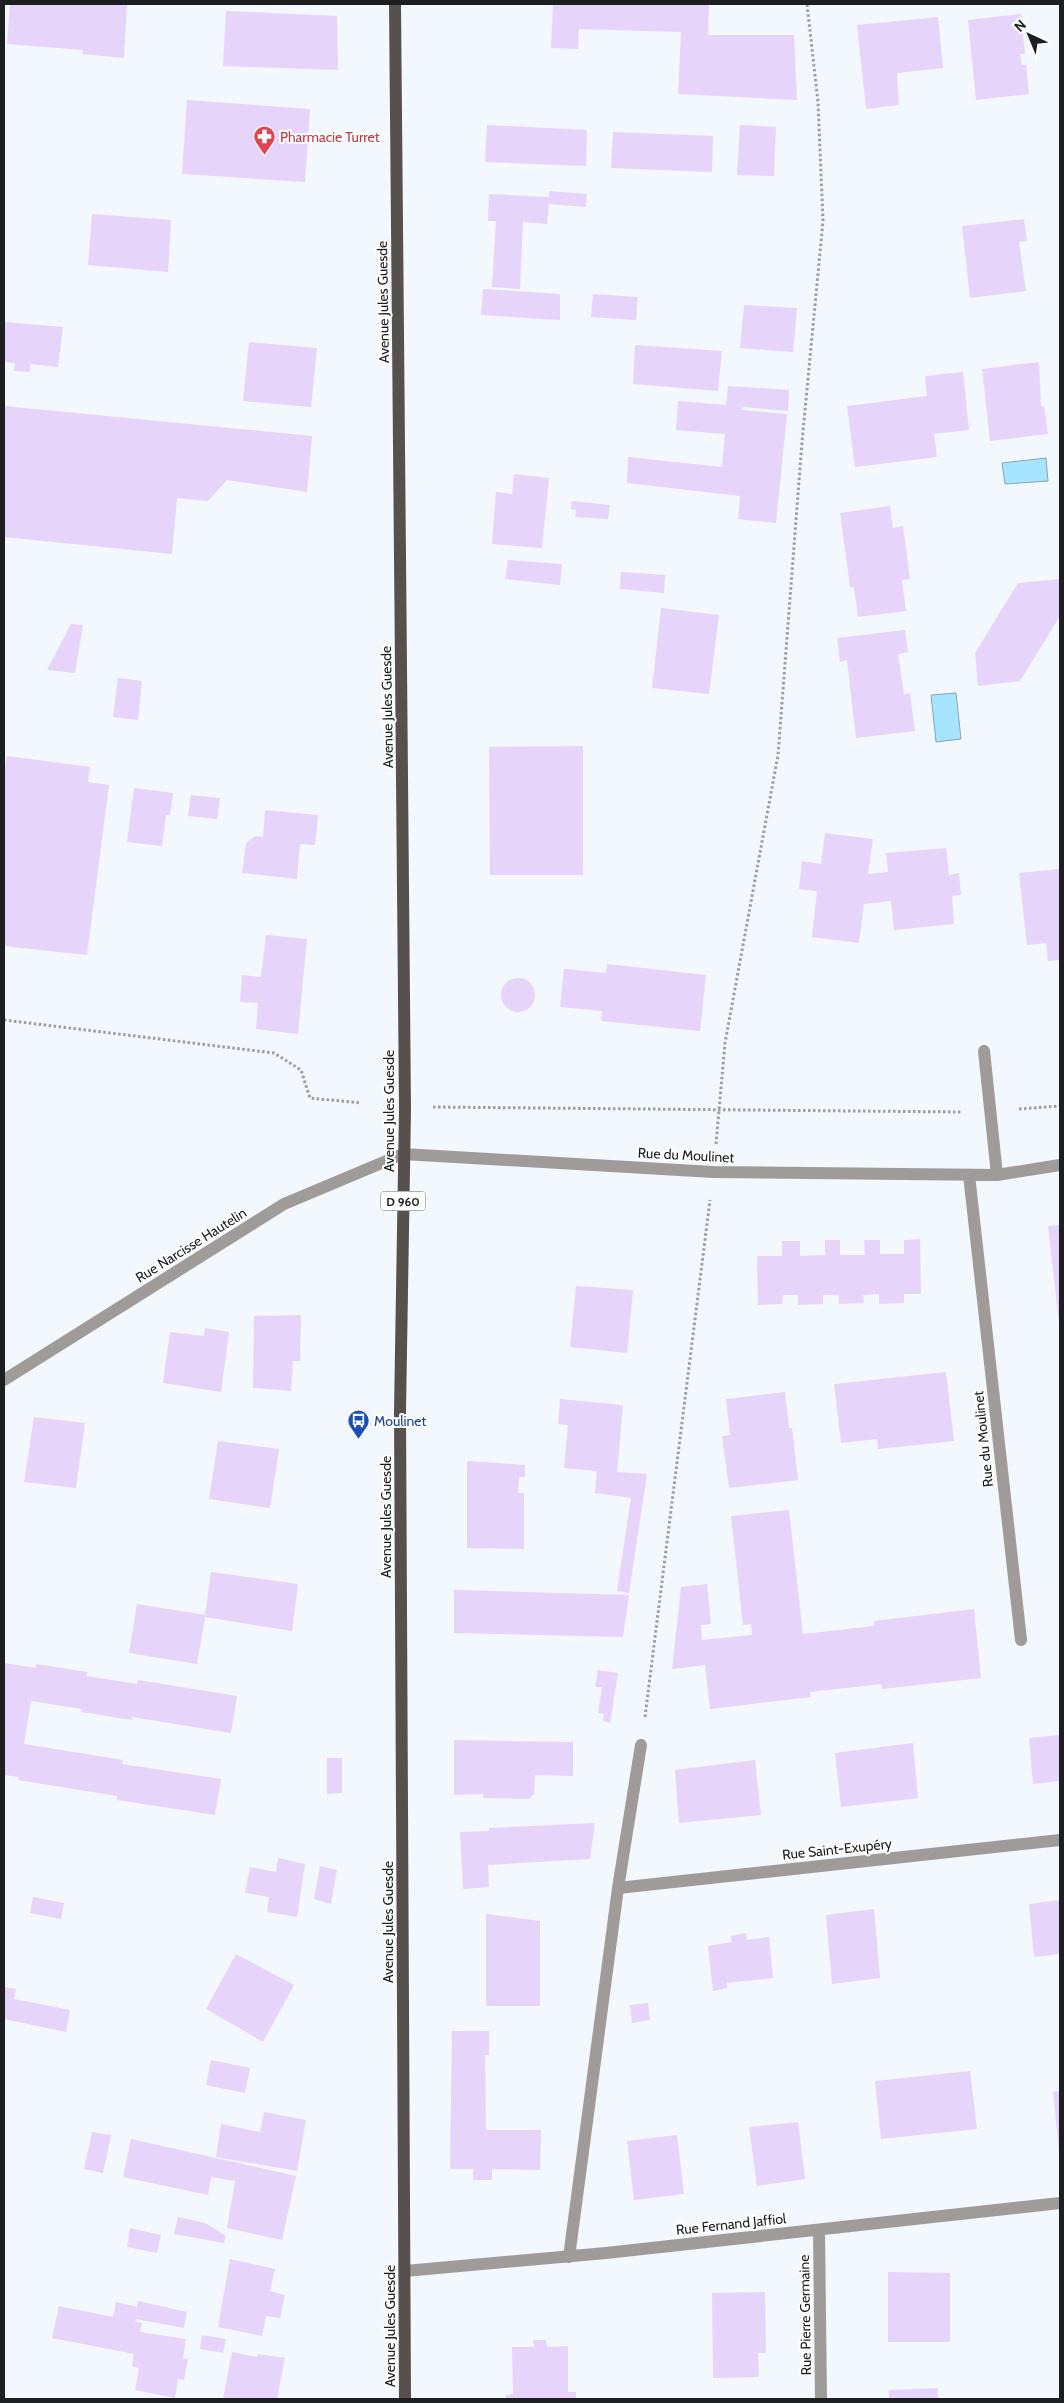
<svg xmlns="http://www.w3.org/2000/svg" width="1064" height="2403" font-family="Cabin,sans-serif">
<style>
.water{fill:#a7e4fd;stroke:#7da9bb}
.building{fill:#e7d4fb}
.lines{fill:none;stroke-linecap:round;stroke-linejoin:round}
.path{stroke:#9b9ea3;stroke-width:3;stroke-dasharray:2.5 2.5;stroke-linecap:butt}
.service{stroke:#9f9b98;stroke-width:12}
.minor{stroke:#9f9b98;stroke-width:12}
.primary{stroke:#57514d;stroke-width:12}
.labels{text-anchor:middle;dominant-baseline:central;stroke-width:4;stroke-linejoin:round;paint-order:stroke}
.shield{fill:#fff;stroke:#606264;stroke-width:1}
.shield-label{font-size:12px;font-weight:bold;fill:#1c1e21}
.health-label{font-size:14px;fill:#be3a42;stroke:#fff;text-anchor:start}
.street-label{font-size:14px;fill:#1c1e21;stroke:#fff}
.transit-label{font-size:14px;fill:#164399;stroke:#fff;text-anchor:start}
</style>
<rect width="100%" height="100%" fill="#f3f7fe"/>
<path class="water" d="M1046,458L1048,481L1005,484L1002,463Z
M956,693L961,739L936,742L931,695Z"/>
<path class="building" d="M10,4H127L124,58L82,54L83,50L7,44Z
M553,4H709L708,35H794L797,100L678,94L681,32L579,29L578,49L551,48Z
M226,11L337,16L338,70L223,66Z
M1021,14L1025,54H1020L1022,65H1026L1029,94L976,100L968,20Z
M938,17L943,68L897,73L899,105L866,109L857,25Z
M187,100L310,109L305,182L182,174Z
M487,125L587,130L586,166L485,162Z
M740,125L776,127L774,176L737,175Z
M613,132L713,136L712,172L611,168Z
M549,191L587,194L586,207L549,204L547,224L523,222L520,289L492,287L496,221H488L489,194L549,197Z
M92,214L171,220L168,272L88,265Z
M1024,219L1027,241L1019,242L1026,291L970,298L962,226Z
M483,289L560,294V320L481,315Z
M593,294L638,297L636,320L591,317Z
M744,305L797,308L793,352L740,348Z
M4,322L63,327L58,367L30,364V372L14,371L15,363L4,362Z
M249,342L317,348L311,407L243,401Z
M635,345L722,351L718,391L633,384Z
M1039,362L1041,407L1044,406L1048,434L990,441L982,369Z
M963,372L969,430L934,434L937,457L855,467L847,406L927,396L925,376Z
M728,386L789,390L788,411L743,407L741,410L787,414L776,523L738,519L740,496L627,483L628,457L722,467L725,434L676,430L678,401L726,405Z
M4,406L312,436L307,492L227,480L208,501L177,498L172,554L4,537Z
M514,474L549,478L542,548L492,544L496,492L512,494Z
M572,501L610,505L608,519L575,517L576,510L571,509Z
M890,506L893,528L903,526L910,579L902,580L906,611L858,617L854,587H850L840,513Z
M508,560L562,564L560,585L505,579Z
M621,572L665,575L664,593L620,589Z
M1060,579V616L1020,681L978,686L975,653L1018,583Z
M661,608L719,615L709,694L652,688Z
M71,624L83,625L75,673L47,670Z
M905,630L908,652L898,654L904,694L910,693L915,731L856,738L847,660L840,662L837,638Z
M118,678L142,681L138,720L113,717Z
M583,746V875H490L489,747Z
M7,756L90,767L88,782L109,785L87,955L4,946V772Z
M134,788L173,793L170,815H166L162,846L127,842Z
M191,795L220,798L217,819L188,816Z
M265,810L318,815L315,845L300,844L297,879L242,873L246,843L255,836L263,837Z
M825,833L873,839L868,874L888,872L886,853L946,848L949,875L959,873L961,895L952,896L954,924L894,930L891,901L864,904L859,943L812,937L817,891L799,889L802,861L821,864Z
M1060,869V960L1048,961L1046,943L1027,945L1019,873Z
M266,935L307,939L298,1034L256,1029L258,1003L240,1002L242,975L261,977Z
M607,964L706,975L700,1031L601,1021L602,1011L560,1007L564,969L606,973Z
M501 995a17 17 0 1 1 34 0a17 17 0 1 1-34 0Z
M1060,1225V1323H1059L1048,1226Z
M920,1239L921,1294H904V1303L879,1304V1294L863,1295L864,1303L839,1304V1295H823V1304L798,1305V1295H783L782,1304L758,1305L757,1256H782V1241H800V1256L825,1255V1240H840V1255H865L864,1240H880V1254H904V1240Z
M576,1286L633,1290L627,1353L570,1347Z
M301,1315L300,1361H293L291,1391L253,1388L254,1316Z
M205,1328L229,1332L221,1392L163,1383L170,1332L204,1336Z
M946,1372L954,1441L878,1449L877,1439L841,1443L834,1384Z
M785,1392L789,1428H792L798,1480L729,1488L722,1436L730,1435L726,1399Z
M560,1399L623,1405L617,1472L647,1474L629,1593L617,1591L631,1498L595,1493L597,1471L564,1468L568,1425L558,1424Z
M34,1417L85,1423L76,1488L24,1482Z
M218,1441L279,1449L270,1508L209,1499Z
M467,1461L525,1465V1477H519L518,1493H524V1549L467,1548Z
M789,1510L803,1634L874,1626V1621L974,1609L981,1678L882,1689L881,1684L810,1692L811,1697L710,1709L705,1665L672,1669L681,1587L707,1584L711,1624L701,1625L702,1640L752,1635L751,1624L743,1625L731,1516Z
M211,1572L298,1584L292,1631L205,1617L197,1664L129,1653L137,1604L205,1615Z
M454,1590L629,1595L623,1637L454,1633Z
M4,1663L36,1668V1664L87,1672L86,1676L137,1684L138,1680L237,1696L231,1733L132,1717V1720L81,1712L82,1709L31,1701L24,1744L123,1760L122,1764L221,1779L215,1815L117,1800V1796L18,1780L19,1777L4,1775Z
M598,1670L618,1673L610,1723L603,1721L604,1714L598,1713L602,1687H595Z
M1060,1735V1781L1033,1784L1029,1738Z
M454,1740L573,1742V1776L535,1775L534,1794L529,1799L483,1798V1794L454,1795Z
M913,1743L918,1798L841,1807L835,1753Z
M327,1758H342V1793L327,1794Z
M755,1760L761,1815L679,1823L675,1770Z
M595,1823L590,1859L488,1865L489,1887L463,1889L460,1832L489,1831V1828Z
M278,1858L305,1864L297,1917L267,1912L269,1897L245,1893L250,1867L276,1872Z
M320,1866L337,1870L331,1904L314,1899Z
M33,1897L64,1903L61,1919L30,1913Z
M1060,1900V1954L1034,1957L1029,1904Z
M874,1909L880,1978L832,1984L826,1915Z
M486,1914L540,1921V2006H486Z
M746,1933L747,1940L769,1937L773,1978L727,1983V1988L713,1991L708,1946L732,1942L730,1936Z
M236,1954L294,1985L263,2042L206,2009Z
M4,1987L16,1989L14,1999L70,2010L66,2032L4,2019Z
M648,2003L650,2020L632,2023L630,2005Z
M452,2031H489V2055H485L486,2130H541L540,2170L492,2169V2180H473V2169H450Z
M211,2060L250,2068L245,2093L206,2085Z
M970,2071L977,2129L881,2139L875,2081Z
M1060,2091V2151H1059L1053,2092Z
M264,2112L306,2120L297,2171L216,2157L221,2124L260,2132Z
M798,2122L805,2179L757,2186L749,2127Z
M92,2132L111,2135L103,2173L84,2169Z
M677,2135L684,2194L634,2200L627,2141Z
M131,2139L296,2176L282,2240L227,2228L235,2181L211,2177L208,2195L123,2177Z
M178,2217L205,2223L226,2236L224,2243L174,2234Z
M130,2228L161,2235L157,2253L127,2247Z
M230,2259L275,2269L270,2291L285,2295L280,2318L266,2316L262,2336L218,2327Z
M888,2272L950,2273V2342H888Z
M765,2292L766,2353H758L759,2377L713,2378L712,2293Z
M138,2301L187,2312L184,2328L136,2319L135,2321L142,2323L140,2332L186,2339L183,2359H188L184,2380L178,2379L175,2398L135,2390L139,2368L132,2366L134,2354L52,2338L59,2306L113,2317L116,2302L137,2307Z
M202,2335L226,2339L223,2353L200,2349Z
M533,2340H546L547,2347L568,2346V2392H576V2399H506V2395L513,2394L512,2347H534Z
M232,2352L257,2357L258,2354L285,2358L277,2399H223Z
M938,2388V2399H889V2390Z"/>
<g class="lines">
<path class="path" d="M4,1020L274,1053L301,1070L310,1098L361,1103
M433,1107L962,1112
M1019,1109L1060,1106
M716,1144L725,1043L778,755L802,442L823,221L818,102L807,4
M645,1717L710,1200"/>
<path class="service" d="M984,1051L997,1175"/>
<path class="minor" d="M969,1175L1021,1640
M4,1380L284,1204L403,1154L713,1172L997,1175L1060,1165
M618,1888L1060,1840
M819,2230L821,2399
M569,2257L618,1888L641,1745
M405,2271L606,2253L1060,2203"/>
<path class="primary" d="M395,4L405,1109L400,1412L405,2399"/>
</g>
<defs>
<symbol id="pharmacy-pin" viewBox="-11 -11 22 30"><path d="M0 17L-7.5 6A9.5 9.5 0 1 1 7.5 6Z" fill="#e0444e" stroke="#fff"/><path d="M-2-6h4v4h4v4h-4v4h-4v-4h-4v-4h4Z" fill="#fff"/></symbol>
<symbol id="bus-pin" viewBox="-11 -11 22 30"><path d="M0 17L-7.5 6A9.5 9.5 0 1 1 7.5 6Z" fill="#1a4fb4" stroke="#fff"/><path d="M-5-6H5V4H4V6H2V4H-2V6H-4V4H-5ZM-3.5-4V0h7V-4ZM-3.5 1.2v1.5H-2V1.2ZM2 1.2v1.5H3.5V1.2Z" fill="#fff"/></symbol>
</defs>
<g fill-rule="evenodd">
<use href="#pharmacy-pin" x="252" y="124" width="25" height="34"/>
<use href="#bus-pin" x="346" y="1408" width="25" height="34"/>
</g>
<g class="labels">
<rect class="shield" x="380.5" y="1191.5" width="45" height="19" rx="4"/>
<g class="shield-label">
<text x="403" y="1201">D 960</text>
</g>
<g class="health-label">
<text x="280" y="137">Pharmacie Turret</text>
</g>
<g class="street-label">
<text transform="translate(383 302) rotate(-91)">Avenue Jules Guesde</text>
<text transform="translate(387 707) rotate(-91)">Avenue Jules Guesde</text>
<text transform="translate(389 1111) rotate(-90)">Avenue Jules Guesde</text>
<text transform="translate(686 1155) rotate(3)">Rue du Moulinet</text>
<text transform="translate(191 1245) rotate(-32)">Rue Narcisse Hautelin</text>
<text transform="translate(983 1439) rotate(-96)">Rue du Moulinet</text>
<text transform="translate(386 1517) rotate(-90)">Avenue Jules Guesde</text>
<text transform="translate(837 1849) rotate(-6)">Rue Saint-Exupéry</text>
<text transform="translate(388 1922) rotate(-90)">Avenue Jules Guesde</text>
<text transform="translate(731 2224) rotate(-6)">Rue Fernand Jaffiol</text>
<text transform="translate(805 2315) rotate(-91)">Rue Pierre Germaine</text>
<text transform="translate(390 2326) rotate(-90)">Avenue Jules Guesde</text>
</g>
<g class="transit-label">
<text x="374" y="1421">Moulinet</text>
</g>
</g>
<rect width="1064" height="2403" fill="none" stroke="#1c1e21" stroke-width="10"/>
<g transform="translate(1029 35) rotate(316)" stroke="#ffffff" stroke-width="4" paint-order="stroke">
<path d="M0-4L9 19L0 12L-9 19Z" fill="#1c1e21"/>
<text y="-8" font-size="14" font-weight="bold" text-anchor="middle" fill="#1c1e21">N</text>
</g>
</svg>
